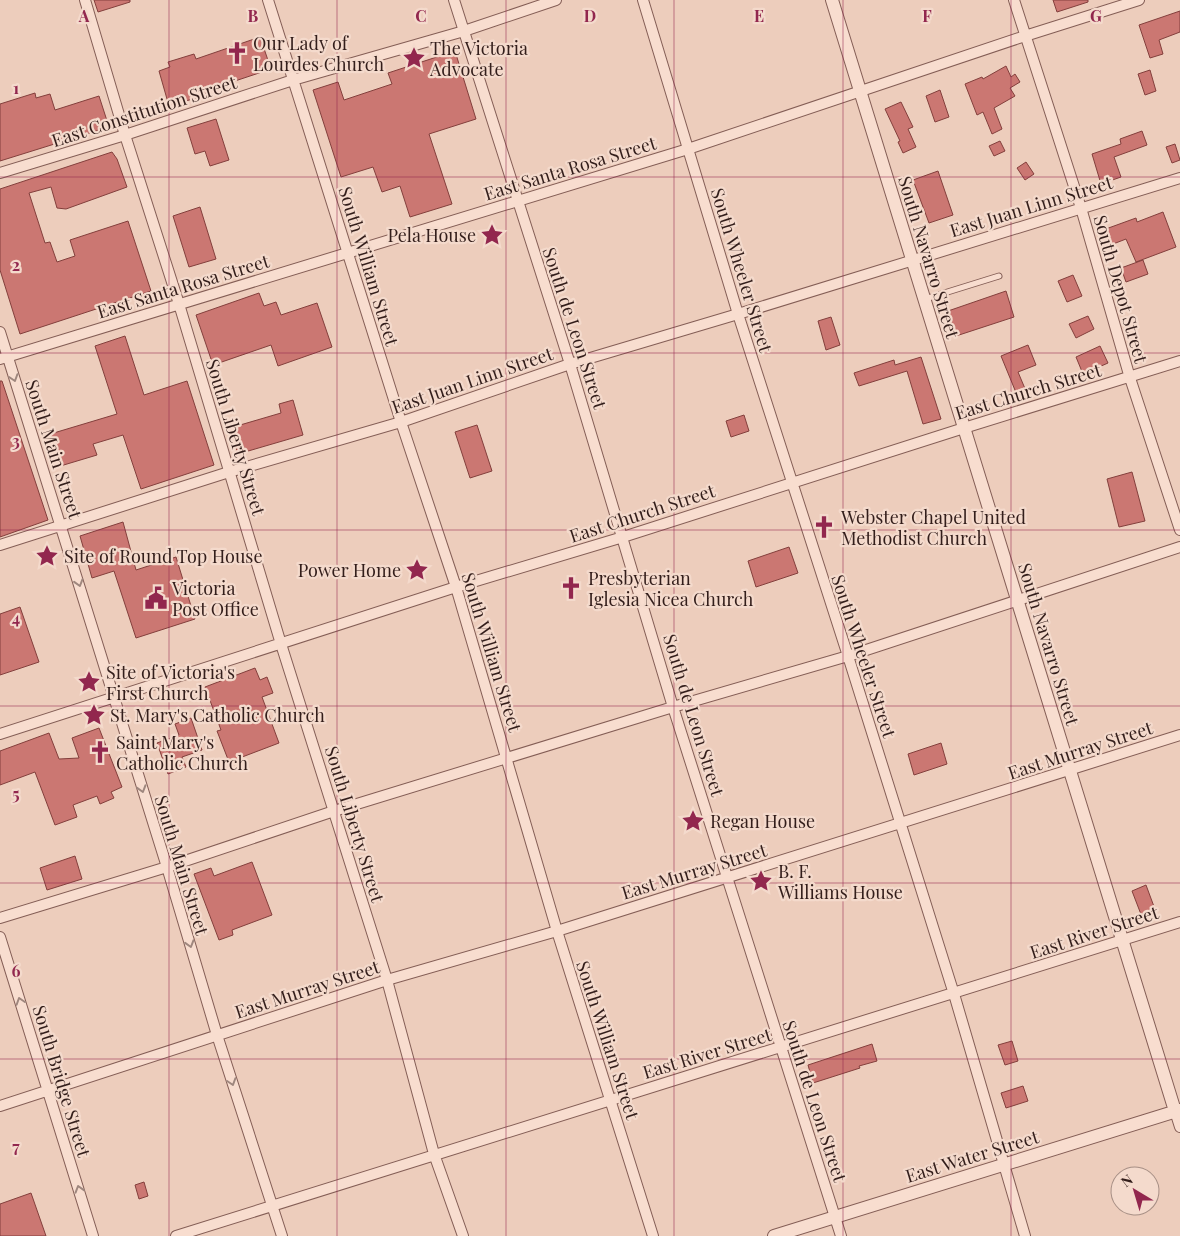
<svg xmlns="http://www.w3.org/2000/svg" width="1180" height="1236" font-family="'Playfair Display',serif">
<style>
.building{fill:#cb7772;stroke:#833f3c}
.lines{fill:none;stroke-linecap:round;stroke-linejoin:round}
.service-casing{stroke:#845e56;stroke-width:7}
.minor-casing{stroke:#845e56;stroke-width:12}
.tertiary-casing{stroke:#845e56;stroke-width:14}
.service{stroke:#f8ddcf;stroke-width:5}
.minor{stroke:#f8ddcf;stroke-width:10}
.tertiary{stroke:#f8ddcf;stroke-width:12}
.oneway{stroke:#9f877e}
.grid{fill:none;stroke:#92274e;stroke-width:1;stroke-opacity:0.55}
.labels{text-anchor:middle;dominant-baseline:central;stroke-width:4.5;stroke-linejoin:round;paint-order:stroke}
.poi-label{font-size:18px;fill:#331e1b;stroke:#f4dacc;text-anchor:start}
.street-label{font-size:18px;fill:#331e1b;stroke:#f4dacc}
.grid-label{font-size:16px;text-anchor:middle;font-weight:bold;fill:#92274e;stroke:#f4dacc;stroke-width:4.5;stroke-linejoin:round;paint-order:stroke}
</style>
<rect width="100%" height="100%" fill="#edcdbc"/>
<path class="building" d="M94,0H130V2L98,12Z
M1053,0H1088V2L1057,12Z
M1180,11V32L1159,40L1163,54L1150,58L1139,25Z
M260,37L271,69L205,91L206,95L169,106L159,71L170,67L168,62L194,54L196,59Z
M455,51L476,119L429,134L452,204L410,217L400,186L382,192L373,167L341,177L313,90L338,82L344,100L392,84L388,73Z
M1006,66L1011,77L1015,74L1020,82L1010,88L1015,96L994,108L1002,129L992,134L983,112L977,115L965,84L982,77L983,79Z
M1150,70L1156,91L1145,95L1138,74Z
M940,90L949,117L935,122L926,96Z
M35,93L36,98L50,94L55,110L99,96L109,127L0,161V104Z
M901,102L913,127L908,129L916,147L903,153L898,142L900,141L885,109Z
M216,119L229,160L210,166L205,151L195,154L187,128Z
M1142,131L1147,145L1114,157L1121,177L1101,184L1092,154L1121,144L1120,139Z
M1000,141L1005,151L994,156L989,146Z
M1175,144L1180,160L1172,163L1166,147Z
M112,152L117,159L127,187L66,209L57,208L51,187L29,193L45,243L50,242L57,262L75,256L70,240L128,221L151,291L20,334L0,270V189Z
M1026,162L1034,174L1025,180L1017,168Z
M938,171L953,215L929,223L913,180Z
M200,207L216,259L189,267L173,216Z
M1163,212L1176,247L1136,262L1126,239L1108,246L1103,230L1136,218L1137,222Z
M1143,260L1148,274L1126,282L1121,268Z
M1073,275L1082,296L1067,302L1058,281Z
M1006,291L1014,317L956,336L948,311Z
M259,293L264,306L276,302L281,315L317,303L332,347L278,366L271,345L213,365L196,315Z
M1088,316L1094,329L1076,338L1069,324Z
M831,317L840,345L826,350L818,321Z
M125,336L144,395L187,381L214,465L141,489L123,435L93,444L97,455L57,467L47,435L117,414L95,346Z
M1028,345L1036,365L1018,372L1026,391L1017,395L1001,356Z
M1100,346L1108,363L1083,374L1076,357Z
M921,357L941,419L923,424L907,371L859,386L854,373L894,360L895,365Z
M0,381H2L48,520L0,537Z
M293,400L303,435L238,454L230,428L281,413L279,404Z
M744,415L749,431L731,437L726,421Z
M477,425L492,471L470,478L455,432Z
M1132,472L1145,521L1119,527L1107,479Z
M123,522L136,570L176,557L195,619L136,638L114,571L92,578L80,536Z
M789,547L798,573L756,587L748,561Z
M20,607L39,662L0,675V614Z
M255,668L260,680L267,677L273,693L262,697L279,743L229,762L217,731L221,730L205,687Z
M191,718L202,750L182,757L186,767L168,774L157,743L179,735L175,724Z
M99,728L122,787L111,792L114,798L100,804L97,796L73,805L77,817L55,825L35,772L0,785V751L49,733L59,759L79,758L72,738Z
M941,743L947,764L914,775L908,754Z
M75,856L82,879L47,890L40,868Z
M252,862L272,915L232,930L233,935L219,940L194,874L211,868L214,876Z
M1146,885L1156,912L1142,917L1132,891Z
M1012,1041L1018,1061L1005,1065L998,1045Z
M872,1044L877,1061L859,1066L860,1068L813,1083L808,1065Z
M1023,1086L1028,1101L1006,1108L1001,1093Z
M144,1182L148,1196L139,1199L135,1185Z
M31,1193L46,1236H0V1204Z"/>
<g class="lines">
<defs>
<path id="service" d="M925,299L999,276"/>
<path id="minor" d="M85,0L125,135L179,304L281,644L387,980L434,1154L463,1236
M268,0L401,422L456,587L557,931L653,1236
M454,0L570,364L673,707L841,1236
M643,0L738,314L848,656L954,994L1025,1236
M1014,0L1081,208L1130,378L1180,530
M0,173L125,135L293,80L464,31L556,0
M0,332L167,867L217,1035L282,1236
M0,359L688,149L1025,36L1139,0
M0,545L229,472L401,422L570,364L738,314L1180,178
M0,734L456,587L623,537L964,428L1180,361
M0,918L167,867L334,811L673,707L848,656L1180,547
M0,937L93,1236
M0,1106L387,980L557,931L1180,735
M1175,1111L1180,1127
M176,1236C510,1130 846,1028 1180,922"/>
<path id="tertiary" d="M832,0L1175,1111
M774,1236L1180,1110"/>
</defs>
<use href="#service" class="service-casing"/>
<use href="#minor" class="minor-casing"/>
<use href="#tertiary" class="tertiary-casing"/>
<use href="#service" class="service"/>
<use href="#minor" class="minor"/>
<use href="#tertiary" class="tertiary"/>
</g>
<defs><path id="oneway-chevron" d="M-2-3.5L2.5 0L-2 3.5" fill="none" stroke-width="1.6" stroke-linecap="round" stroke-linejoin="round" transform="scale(1.25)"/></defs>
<g class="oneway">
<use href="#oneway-chevron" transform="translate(14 378) rotate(72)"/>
<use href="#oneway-chevron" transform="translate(79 583) rotate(73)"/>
<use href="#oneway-chevron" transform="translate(142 789) rotate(73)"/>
<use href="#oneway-chevron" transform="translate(190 944) rotate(73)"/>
<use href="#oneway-chevron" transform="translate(20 1001) rotate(-108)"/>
<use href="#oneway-chevron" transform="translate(232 1082) rotate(72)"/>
<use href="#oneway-chevron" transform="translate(79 1189) rotate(-107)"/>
</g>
<path class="grid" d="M169,0V1236M337,0V1236M506,0V1236M674,0V1236M843,0V1236M1011,0V1236M0,177H1180M0,353H1180M0,530H1180M0,706H1180M0,883H1180M0,1059H1180"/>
<defs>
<symbol id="church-bare" viewBox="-9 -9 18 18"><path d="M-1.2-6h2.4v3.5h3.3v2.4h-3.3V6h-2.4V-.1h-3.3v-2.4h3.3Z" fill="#92274e" stroke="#f4dacc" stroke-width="2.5" paint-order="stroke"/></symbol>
<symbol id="sight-bare" viewBox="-9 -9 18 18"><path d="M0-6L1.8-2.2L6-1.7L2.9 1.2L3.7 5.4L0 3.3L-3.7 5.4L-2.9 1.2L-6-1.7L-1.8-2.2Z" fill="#92274e" stroke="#f4dacc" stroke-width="2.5" paint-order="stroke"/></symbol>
<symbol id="civic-bare" viewBox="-9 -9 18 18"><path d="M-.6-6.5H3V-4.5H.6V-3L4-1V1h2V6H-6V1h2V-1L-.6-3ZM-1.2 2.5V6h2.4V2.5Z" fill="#92274e" stroke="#f4dacc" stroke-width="2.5" paint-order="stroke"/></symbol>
</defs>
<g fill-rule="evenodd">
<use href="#church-bare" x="221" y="37" width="32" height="32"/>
<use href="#sight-bare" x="398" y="42" width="32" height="32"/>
<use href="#sight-bare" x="476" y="219" width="32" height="32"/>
<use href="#church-bare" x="808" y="511" width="32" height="32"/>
<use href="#sight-bare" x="31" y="540" width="32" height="32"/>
<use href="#sight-bare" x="401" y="554" width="32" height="32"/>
<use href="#church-bare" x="555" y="572" width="32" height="32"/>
<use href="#civic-bare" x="140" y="582" width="32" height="32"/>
<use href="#sight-bare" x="73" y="666" width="32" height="32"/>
<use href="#sight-bare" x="78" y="699" width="32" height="32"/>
<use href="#church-bare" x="84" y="736" width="32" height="32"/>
<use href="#sight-bare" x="677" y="805" width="32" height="32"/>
<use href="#sight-bare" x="745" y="865" width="32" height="32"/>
</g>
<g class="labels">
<g class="poi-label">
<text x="253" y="43">Our Lady of<tspan x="253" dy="21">Lourdes Church</tspan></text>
<text x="430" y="48">The Victoria<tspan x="430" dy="21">Advocate</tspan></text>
<text x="476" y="235" text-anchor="end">Pela House</text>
<text x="841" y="517">Webster Chapel United<tspan x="841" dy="21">Methodist Church</tspan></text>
<text x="64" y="556">Site of Round Top House</text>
<text x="401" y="570" text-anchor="end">Power Home</text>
<text x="588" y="578">Presbyterian<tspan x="588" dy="21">Iglesia Nicea Church</tspan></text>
<text x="172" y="588">Victoria<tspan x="172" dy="21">Post Office</tspan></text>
<text x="106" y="672">Site of Victoria's<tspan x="106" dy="21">First Church</tspan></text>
<text x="110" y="715">St. Mary's Catholic Church</text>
<text x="116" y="742">Saint Mary's<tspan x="116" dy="21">Catholic Church</tspan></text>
<text x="710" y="821">Regan House</text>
<text x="778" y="871">B. F.<tspan x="778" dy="21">Williams House</tspan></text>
</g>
<g class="street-label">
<text transform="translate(144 111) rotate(-18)">East Constitution Street</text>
<text transform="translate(570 168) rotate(-17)">East Santa Rosa Street</text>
<text transform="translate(1031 206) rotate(-17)">East Juan Linn Street</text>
<text transform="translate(929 257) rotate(73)">South Navarro Street</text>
<text transform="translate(369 266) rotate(73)">South William Street</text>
<text transform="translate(742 270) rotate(73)">South Wheeler Street</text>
<text transform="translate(183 286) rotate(-17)">East Santa Rosa Street</text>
<text transform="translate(1121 289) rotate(74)">South Depot Street</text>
<text transform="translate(575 328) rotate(72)">South de Leon Street</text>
<text transform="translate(472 380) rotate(-19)">East Juan Linn Street</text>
<text transform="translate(1028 391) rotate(-17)">East Church Street</text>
<text transform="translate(236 437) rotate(73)">South Liberty Street</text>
<text transform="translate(54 449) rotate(72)">South Main Street</text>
<text transform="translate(642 513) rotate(-18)">East Church Street</text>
<text transform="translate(1049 644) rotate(73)">South Navarro Street</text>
<text transform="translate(492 652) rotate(73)">South William Street</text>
<text transform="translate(864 656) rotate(72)">South Wheeler Street</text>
<text transform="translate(694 715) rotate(73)">South de Leon Street</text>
<text transform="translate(1080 750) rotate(-18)">East Murray Street</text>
<text transform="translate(355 824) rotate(73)">South Liberty Street</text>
<text transform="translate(182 865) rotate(73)">South Main Street</text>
<text transform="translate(694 871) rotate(-17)">East Murray Street</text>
<text transform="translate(1094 932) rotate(-18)">East River Street</text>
<text transform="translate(307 989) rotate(-18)">East Murray Street</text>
<text transform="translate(608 1040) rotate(72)">South William Street</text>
<text transform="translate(707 1053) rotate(-17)">East River Street</text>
<text transform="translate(62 1081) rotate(73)">South Bridge Street</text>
<text transform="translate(815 1101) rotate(72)">South de Leon Street</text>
<text transform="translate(972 1156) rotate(-17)">East Water Street</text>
</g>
</g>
<g class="grid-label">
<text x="84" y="22">A</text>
<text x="253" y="22">B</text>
<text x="421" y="22">C</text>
<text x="590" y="22">D</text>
<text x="759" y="22">E</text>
<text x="927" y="22">F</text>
<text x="1096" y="22">G</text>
<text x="16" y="94">1</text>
<text x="16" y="271">2</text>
<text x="16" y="447">3</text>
<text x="16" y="624">4</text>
<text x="16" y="800">5</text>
<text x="16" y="977">6</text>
<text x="16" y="1153">7</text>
</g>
<g transform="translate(1135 1191) rotate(322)"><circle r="24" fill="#f4dacc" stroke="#a78f85"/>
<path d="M0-4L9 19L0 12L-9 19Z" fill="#92274e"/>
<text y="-8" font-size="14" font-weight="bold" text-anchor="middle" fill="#331e1b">N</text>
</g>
</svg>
